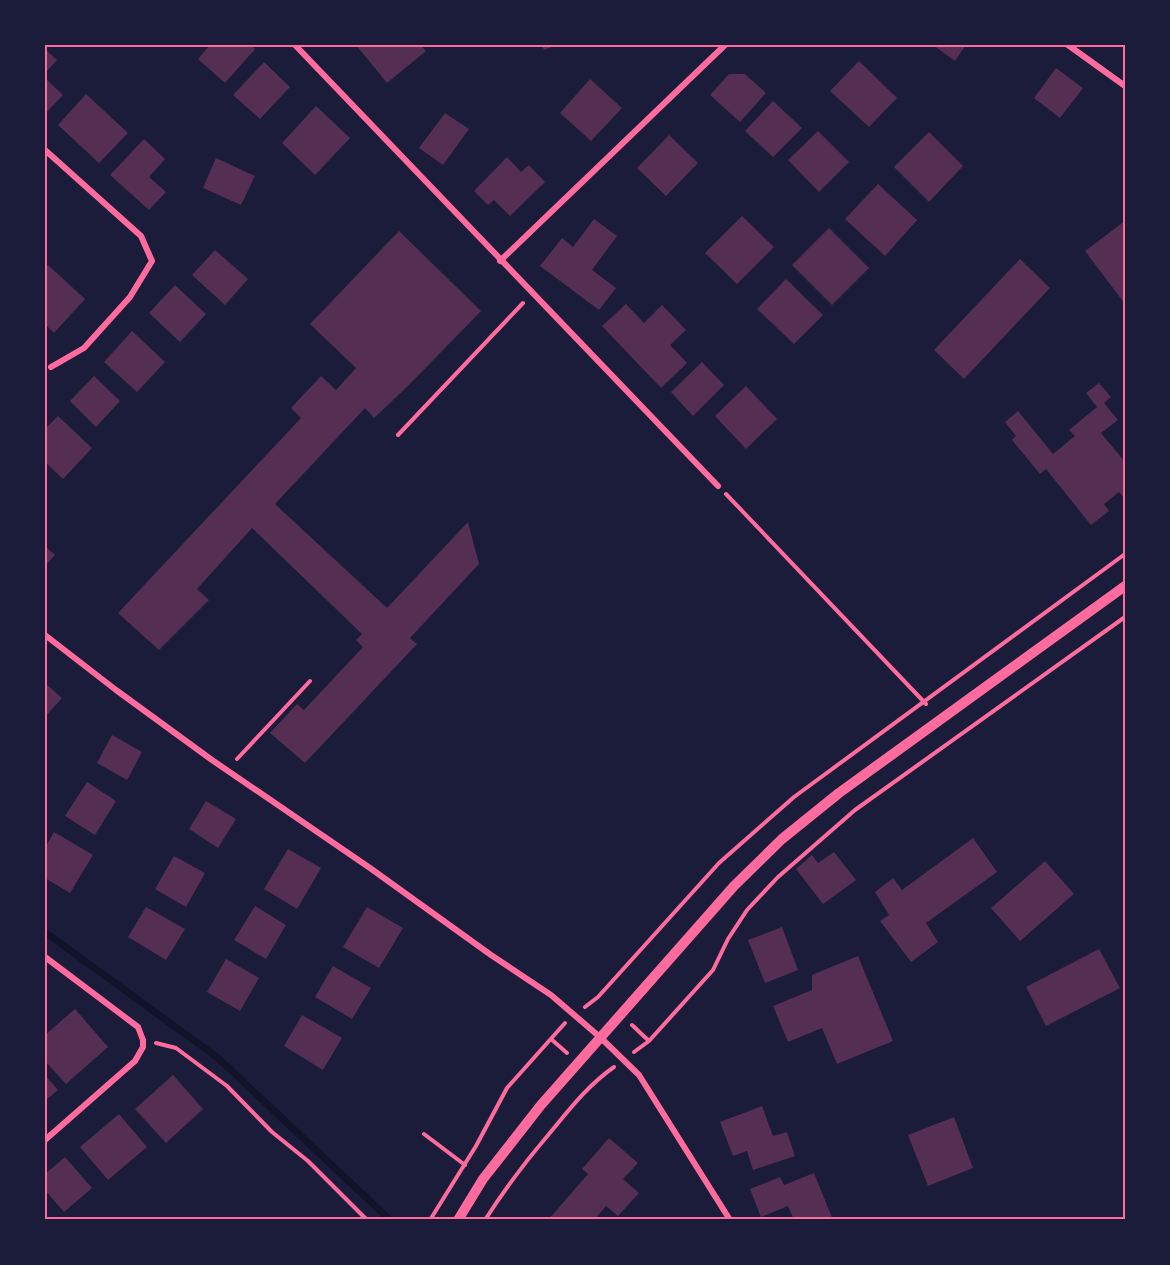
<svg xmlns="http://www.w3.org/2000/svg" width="1170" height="1265" font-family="Karla,sans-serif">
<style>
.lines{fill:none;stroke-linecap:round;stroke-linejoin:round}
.stream{stroke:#12122b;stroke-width:7}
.building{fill:#542f53}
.path{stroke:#ff6b9d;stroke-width:4}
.minor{stroke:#ff6b9d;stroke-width:6}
.tertiary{stroke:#ff6b9d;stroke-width:10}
.neatline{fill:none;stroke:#ff6b9d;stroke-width:2}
</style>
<rect width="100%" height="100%" fill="#1b1b3a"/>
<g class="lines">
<path class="stream" d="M45,932L218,1058L390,1220"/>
</g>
<path class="building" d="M210,45H251L255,49L225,83L198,59Z
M356,45H421L426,51L387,83Z
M542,45H557L544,50Z
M933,45H966L955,61Z
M45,49L57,60L45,73Z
M859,61L897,98L869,127L830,91Z
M264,62L290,87L260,119L233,95Z
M1056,68L1083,88L1060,118L1034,98Z
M729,74H745L766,93L740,122L710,95Z
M45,78L63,95L45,114Z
M590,79L622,108L591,141L560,113Z
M86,94L128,133L99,163L58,125Z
M773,101L802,128L773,157L745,131Z
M316,106L350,138L315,175L282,143Z
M445,113L469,129L443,165L419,148Z
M818,131L849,162L819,192L788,160Z
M929,132L963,166L929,202L894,167Z
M669,135L698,163L666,196L637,168Z
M144,139L165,159L149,177L166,192L149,210L110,175Z
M507,157L521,172L529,165L545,182L510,216L494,200L488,205L474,191Z
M216,158L255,176L241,205L203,188Z
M878,184L917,220L885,256L845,219Z
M742,216L774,247L737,284L705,253Z
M594,219L617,236L592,270L616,288L599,310L540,266L562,238L573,247Z
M1125,221V304L1085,251Z
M829,228L869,268L832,305L792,265Z
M399,231L481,311L408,386L374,418L365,408L275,504L387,608L468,522L479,564L410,638L417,644L305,763L270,733L297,704L304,710L363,647L356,640L362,634L252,528L197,589L209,600L159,650L118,613L301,418L291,408L321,376L336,390L356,368L310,324Z
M215,250L248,279L225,305L192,275Z
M1020,259L1050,288L964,379L934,350Z
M48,265L85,299L54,333L45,324V269Z
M786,279L823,315L794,344L757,309Z
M175,285L206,314L180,342L149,313Z
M626,304L644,323L662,305L686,330L670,345L687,363L661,388L602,326Z
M132,331L165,362L137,392L104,362Z
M702,362L724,385L693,416L671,392Z
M94,376L120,401L96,427L70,401Z
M1099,383L1111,397L1104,403L1118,420L1101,433L1125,462V499L1119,492L1104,504L1109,511L1091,525L1046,469L1040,474L1012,440L1016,436L1005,422L1018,411L1053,454L1075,436L1069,430L1097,407L1086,393Z
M746,386L777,419L746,449L715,416Z
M58,416L92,448L63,479L45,462V429Z
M45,546L55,555L45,566Z
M45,683L62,698L45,717Z
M112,735L142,752L127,780L97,763Z
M87,782L116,801L95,835L65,816Z
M206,801L236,819L218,848L189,829Z
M54,832L93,855L70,893L45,878V848Z
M973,838L997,872L926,923L938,942L911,962L880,921L889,915L875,892L893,878L902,890Z
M288,849L321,868L297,909L264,889Z
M834,852L856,880L823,904L796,869L812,855L818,863Z
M174,856L205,873L186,907L155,889Z
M1045,861L1074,894L1020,941L991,908Z
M255,906L286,925L266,959L234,940Z
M146,907L185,929L166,960L128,937Z
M367,907L403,928L379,968L343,947Z
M782,927L798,970L765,983L748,940Z
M1099,949L1120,988L1046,1026L1026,987Z
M858,956L893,1041L837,1064L822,1028L788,1042L773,1006L812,990V975Z
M226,959L259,978L240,1011L207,992Z
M333,966L371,988L352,1019L315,997Z
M75,1009L108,1047L66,1084L45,1061V1035Z
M302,1015L342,1038L323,1070L284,1046Z
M45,1075L58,1090L45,1101Z
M173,1075L203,1109L166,1143L135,1109Z
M762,1106L773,1136L787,1132L795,1156L753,1170L747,1151L733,1156L720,1122Z
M119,1114L147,1147L108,1180L80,1147Z
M954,1117L973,1168L928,1186L908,1135Z
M609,1138L638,1163L623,1179L639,1193L618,1216L606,1206L594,1220H548L588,1174L582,1169Z
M65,1157L92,1188L64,1212L45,1190V1174Z
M814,1173L833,1220H794L788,1206L761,1217L750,1189L780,1177L784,1185Z"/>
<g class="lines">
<path class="path" d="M398,435L523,303
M726,494L926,704
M237,759L310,681
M585,1007L598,997L719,863L794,797L1125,554
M632,1025L649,1041
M551,1039L567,1053
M156,1043L176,1048L227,1086L272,1132L308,1161L367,1220
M634,1052L649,1041L713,970L728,939L747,910L778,877L855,810L1125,617
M424,1134L465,1165
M430,1220L476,1146L507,1088L565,1023
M485,1220C504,1190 526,1161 549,1134C569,1110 588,1085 614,1067"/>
<path class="minor" d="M295,45L718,486
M1068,45L1125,86
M45,150L141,236L152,261L130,297L84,348L51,367
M500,261L725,45
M45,635L116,690L212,760L370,868L491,955L551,995L601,1038L639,1075L730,1220
M45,957L138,1027L143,1040V1047L135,1061L45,1140"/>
<path class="tertiary" d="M458,1220L483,1179L541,1105L734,886L782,839L839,793L1125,586"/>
</g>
<rect width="1170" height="1265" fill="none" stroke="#1b1b3a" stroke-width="93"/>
<rect x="46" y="46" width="1078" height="1172" class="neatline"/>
</svg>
